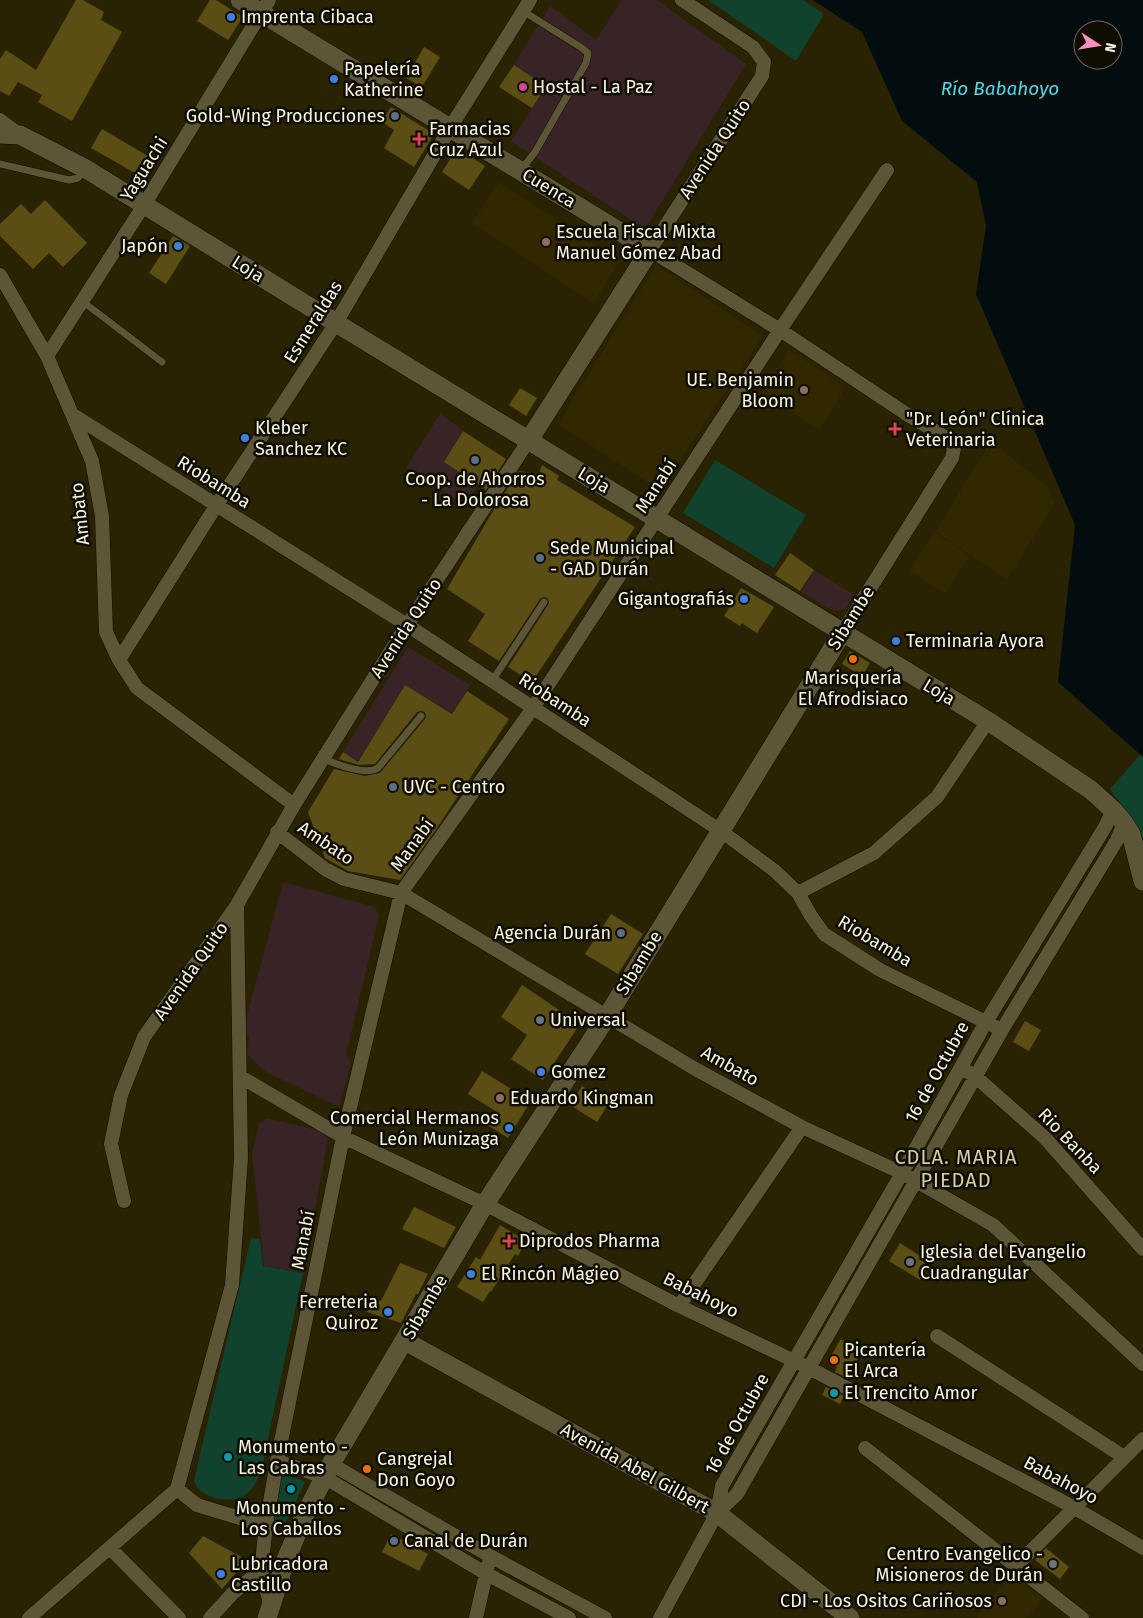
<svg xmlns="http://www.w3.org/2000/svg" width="1143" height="1618" font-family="'Fira Sans',sans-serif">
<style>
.commercial{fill:#382427}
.built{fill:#312800}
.green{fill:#11422e}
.water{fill:#030d10;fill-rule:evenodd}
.building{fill:#5a4e15}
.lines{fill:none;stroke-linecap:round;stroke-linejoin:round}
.lane-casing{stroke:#110c00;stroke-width:8}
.street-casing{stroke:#110c00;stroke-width:15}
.secondary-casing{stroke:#110c00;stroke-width:20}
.lane{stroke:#5d5636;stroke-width:7}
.street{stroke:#5d5636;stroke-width:14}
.secondary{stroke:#5d5636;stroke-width:19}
.shop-dot{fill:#3f7fe0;stroke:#0f0c02;stroke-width:2}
.hotel-dot{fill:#d1479c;stroke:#0f0c02;stroke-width:2}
.service-dot{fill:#5c6f8a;stroke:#0f0c02;stroke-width:2}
.health-dot{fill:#e0444e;stroke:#0f0c02;stroke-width:2}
.education-dot{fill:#8d6e63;stroke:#0f0c02;stroke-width:2}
.food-dot{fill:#e8710a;stroke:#0f0c02;stroke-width:2}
.worship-dot{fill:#6b7280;stroke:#0f0c02;stroke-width:2}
.culture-dot{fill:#0f9aa8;stroke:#0f0c02;stroke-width:2}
.labels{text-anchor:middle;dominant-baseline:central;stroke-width:5;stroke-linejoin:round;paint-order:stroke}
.poi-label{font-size:18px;fill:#f8f5e2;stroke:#0f0c02;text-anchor:start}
.street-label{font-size:18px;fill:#f8f5e2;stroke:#0f0c02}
.water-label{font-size:19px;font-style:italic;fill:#4bd9f6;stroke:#0f0c02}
.quarter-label{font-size:20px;letter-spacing:1px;fill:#d4cda8;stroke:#0f0c02}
</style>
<rect width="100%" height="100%" fill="#2a2303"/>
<path class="commercial" d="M622,0H657L746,64L645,229L511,141L546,86L514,64L550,6L596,40Z
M440,414L463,430L444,462L478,485L465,505L406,468Z
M814,570L854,595L845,609L833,611L801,592Z
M408,647L470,685L452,713L405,685L358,761L343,752Z
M283,882L375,907L379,916L346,1054L351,1063L339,1107L266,1072L247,1054L249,1038L244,1027Z
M267,1118L325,1132L328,1139L303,1272L264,1266L252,1153L259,1124Z"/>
<path class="built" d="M499,182L620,261L593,303L472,223Z
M656,265L763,336L660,490L558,424Z
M789,350L846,387L819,430L762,394Z
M991,442L1049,487L1054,505L1007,579L935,531Z
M934,532L970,556L945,594L910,570Z
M1011,1574L1043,1598L1027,1618H978L977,1617Z"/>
<path class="green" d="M708,0H803L824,14L796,61Z
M715,460L806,515L774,568L683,513Z
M1141,754L1143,756V852L1137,830L1110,789Z
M251,1238L260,1239L263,1266L303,1273L261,1472C256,1483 252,1491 242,1497C228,1504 197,1497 194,1480Z
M284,1475L302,1480L305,1482L285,1524L280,1525L274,1521L282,1478Z"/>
<path class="water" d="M813,0H1143V757L1058,682L1075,525L976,294L986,226L977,182L902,121L862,32ZM1083,30H1113V60H1083Z"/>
<path class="building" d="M76,0H83L104,12L101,20L122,32L72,121L38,102L42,95L18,82L9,96L0,91V59L6,50L36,70Z
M210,0H216L243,17L228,40L197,21Z
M424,47L440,57L422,87L406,78Z
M514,65L546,86L532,108L499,87Z
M391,107L434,134L414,167L384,148L394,130L381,121Z
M102,129L153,159L142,177L91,148Z
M457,148L485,166L469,190L442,172Z
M45,200L87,243L63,267L49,253L33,269L0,236V224L21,204L31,214Z
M173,236L190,246L166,284L149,273Z
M520,388L537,398L526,416L509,405Z
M463,431L506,459L486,490L444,462Z
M542,465L559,476L557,480L635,527L532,682L508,667L548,605L549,602L547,598L544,597L540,599L499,661L468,641L485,614L447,589L496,506L519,471L539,474Z
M790,553L814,570L800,591L775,575Z
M741,588L774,607L757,633L742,623L740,626L724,616Z
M850,651L870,663L862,676L842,664Z
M405,685L452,714L467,691L509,719L435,831L400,880L348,871L325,858L308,812L334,769L365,776L380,773L425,719L426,716L425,712L421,711L417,712L375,764L359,765L339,759L343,752L358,762Z
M611,914L643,934L618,974L585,954Z
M522,985L580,1024L543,1080L511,1059L527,1035L501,1017Z
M1025,1021L1041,1030L1029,1051L1013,1042Z
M482,1071L531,1101L508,1138L489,1126L497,1112L468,1094Z
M582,1086L609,1103L597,1122L570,1105Z
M414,1207L456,1227L444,1248L402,1229Z
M500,1225L526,1241L518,1256L515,1254L491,1292L490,1291L483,1302L457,1287L476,1257L480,1260Z
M900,1243L931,1263L920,1280L889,1261Z
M400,1263L428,1274L418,1294H416L401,1323L367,1312L375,1298L381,1301Z
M841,1339L862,1351L847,1378L835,1372L837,1367L828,1361Z
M826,1387L844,1396L840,1404L822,1395Z
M391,1534L428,1554L419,1571L382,1552Z
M203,1536L247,1560L222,1589L189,1553Z
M1046,1548L1069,1567L1060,1579L1035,1560Z"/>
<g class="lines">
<defs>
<path id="lane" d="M0,164L69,180L78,178L84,171
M521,170L535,152L586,63L588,53L582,48L523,11
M82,301L162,362
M492,681L544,602
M323,759C337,764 365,776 378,768L421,716"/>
<path id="street" d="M682,0L753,47L764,62L762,76L650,250L780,330L908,415L950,440L954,448L952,458L842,633
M0,120L20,135
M0,275L47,356L92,461L102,516L106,632L119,660L137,688L294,805
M47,356L144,205L269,0
M73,415L407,625L721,831L775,871L798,893L811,916L824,934L880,970L1002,1030
M119,660L216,506L336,323L450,128L530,0
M277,832L325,869L344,879L401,893L697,1070L802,1127L902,1173L993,1225L1143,1364
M798,893L874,853L937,797L988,721
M237,905L241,1158L232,1285L177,1489L197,1505L266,1526
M968,1072L976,1077L1045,1138L1143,1249
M241,1077L343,1137L485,1204L679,1306L809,1368L1073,1507L1143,1548
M124,1201L111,1144L121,1095L144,1037L237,905L294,805L407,625L529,440
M679,1306L802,1127
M937,1336L1124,1457
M865,1448L1082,1618
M277,1461L324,1477L485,1573L569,1618
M331,1464L492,1557L605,1618
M717,1513L737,1494L1002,1030L1117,840L1124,823
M110,1548L179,1618
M1016,1566L1143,1439
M271,1607L261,1570L266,1526L277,1461L343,1137L401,893L533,708L780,330L887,170
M29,1618L177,1489
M210,1618L233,1593L261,1570
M476,1618L488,1565
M660,1618L717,1513L722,1486L902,1173L986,1022L1105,827L1113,810"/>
<path id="secondary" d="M240,0L650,250L529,440
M0,134L20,135L86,169L336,323L988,721L1091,790L1113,810L1124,823L1131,834L1143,881
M405,1341L717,1513L850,1618
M267,1618L285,1562L303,1519L331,1464L485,1204L608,1015L842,633"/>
</defs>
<use href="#lane" class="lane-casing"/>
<use href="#street" class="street-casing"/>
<use href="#secondary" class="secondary-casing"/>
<use href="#lane" class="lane"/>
<use href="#street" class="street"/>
<use href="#secondary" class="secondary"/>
</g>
<g class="shop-dot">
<circle cx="231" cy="17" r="5"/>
<circle cx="334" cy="79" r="5"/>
<circle cx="178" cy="246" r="5"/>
<circle cx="245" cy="438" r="5"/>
<circle cx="744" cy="599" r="5"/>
<circle cx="896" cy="641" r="5"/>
<circle cx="541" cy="1072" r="5"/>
<circle cx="509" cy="1128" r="5"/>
<circle cx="471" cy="1274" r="5"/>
<circle cx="388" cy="1312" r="5"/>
<circle cx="221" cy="1574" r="5"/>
</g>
<circle class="hotel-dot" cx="523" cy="87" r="5"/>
<g class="service-dot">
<circle cx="395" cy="116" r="5"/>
<circle cx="475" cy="460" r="5"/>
<circle cx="540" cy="558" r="5"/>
<circle cx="393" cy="787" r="5"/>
<circle cx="621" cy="933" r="5"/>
<circle cx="394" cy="1541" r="5"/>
</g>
<g class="health-dot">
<path d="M416.5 131.5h5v5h5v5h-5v5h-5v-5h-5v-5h5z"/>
<path d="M892.5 421.5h5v5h5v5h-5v5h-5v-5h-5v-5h5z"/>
<path d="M506.5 1233.5h5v5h5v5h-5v5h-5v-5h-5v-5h5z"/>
</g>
<g class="education-dot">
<circle cx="546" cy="242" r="5"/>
<circle cx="804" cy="390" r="5"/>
<circle cx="500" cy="1098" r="5"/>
<circle cx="1002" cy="1601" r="5"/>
</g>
<g class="food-dot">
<circle cx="853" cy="659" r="5"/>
<circle cx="834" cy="1360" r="5"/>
<circle cx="367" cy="1469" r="5"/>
</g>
<g class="worship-dot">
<circle cx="540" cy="1020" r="5"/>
<circle cx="910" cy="1262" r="5"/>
<circle cx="1053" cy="1564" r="5"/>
</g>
<g class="culture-dot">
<circle cx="834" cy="1393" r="5"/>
<circle cx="228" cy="1457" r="5"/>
<circle cx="291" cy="1489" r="5"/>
</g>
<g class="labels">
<g class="poi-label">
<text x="241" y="17">Imprenta Cibaca</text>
<text x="344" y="69">Papelería<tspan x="344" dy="21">Katherine</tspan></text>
<text x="533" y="87">Hostal - La Paz</text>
<text x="385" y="116" text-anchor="end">Gold-Wing Producciones</text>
<text x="429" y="129">Farmacias<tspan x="429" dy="21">Cruz Azul</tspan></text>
<text x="556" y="232">Escuela Fiscal Mixta<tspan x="556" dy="21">Manuel Gómez Abad</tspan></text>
<text x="168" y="246" text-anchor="end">Japón</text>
<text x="794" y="380" text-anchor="end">UE. Benjamin<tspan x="794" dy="21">Bloom</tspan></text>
<text x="906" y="419">"Dr. León" Clínica<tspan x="906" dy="21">Veterinaria</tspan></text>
<text x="255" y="428">Kleber<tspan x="255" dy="21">Sanchez KC</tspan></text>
<text x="475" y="479" text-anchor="middle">Coop. de Ahorros<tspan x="475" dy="21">- La Dolorosa</tspan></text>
<text x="550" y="548">Sede Municipal<tspan x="550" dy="21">- GAD Durán</tspan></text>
<text x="734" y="599" text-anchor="end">Gigantografiás</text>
<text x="906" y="641">Terminaria Ayora</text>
<text x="853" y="678" text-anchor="middle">Marisquería<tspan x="853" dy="21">El Afrodisiaco</tspan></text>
<text x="403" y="787">UVC - Centro</text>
<text x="611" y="933" text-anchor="end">Agencia Durán</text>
<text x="550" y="1020">Universal</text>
<text x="551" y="1072">Gomez</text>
<text x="510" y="1098">Eduardo Kingman</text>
<text x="499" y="1118" text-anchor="end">Comercial Hermanos<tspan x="499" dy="21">León Munizaga</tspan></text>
<text x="519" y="1241">Diprodos Pharma</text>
<text x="920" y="1252">Iglesia del Evangelio<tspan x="920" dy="21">Cuadrangular</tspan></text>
<text x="481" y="1274">El Rincón Mágieo</text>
<text x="378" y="1302" text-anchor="end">Ferreteria<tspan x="378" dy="21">Quiroz</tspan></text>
<text x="844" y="1350">Picantería<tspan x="844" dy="21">El Arca</tspan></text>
<text x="844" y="1393">El Trencito Amor</text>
<text x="238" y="1447">Monumento -<tspan x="238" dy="21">Las Cabras</tspan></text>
<text x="377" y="1459">Cangrejal<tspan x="377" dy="21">Don Goyo</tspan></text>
<text x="291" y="1508" text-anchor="middle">Monumento -<tspan x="291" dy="21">Los Caballos</tspan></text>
<text x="404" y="1541">Canal de Durán</text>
<text x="1043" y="1554" text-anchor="end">Centro Evangelico -<tspan x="1043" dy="21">Misioneros de Durán</tspan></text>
<text x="231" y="1564">Lubricadora<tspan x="231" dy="21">Castillo</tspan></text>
<text x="992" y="1601" text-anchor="end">CDI - Los Ositos Cariñosos</text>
</g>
<g class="street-label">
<text transform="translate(715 149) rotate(-57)">Avenida Quito</text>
<text transform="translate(144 169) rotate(-58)">Yaguachi</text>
<text transform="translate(549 188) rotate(31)">Cuenca</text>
<text transform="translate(248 269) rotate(32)">Loja</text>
<text transform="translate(313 322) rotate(-58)">Esmeraldas</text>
<text transform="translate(594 480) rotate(31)">Loja</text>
<text transform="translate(214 482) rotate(32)">Riobamba</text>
<text transform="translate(656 486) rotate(-57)">Manabí</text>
<text transform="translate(80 514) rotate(-96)">Ambato</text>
<text transform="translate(851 618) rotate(-58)">Sibambe</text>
<text transform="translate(406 628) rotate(-57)">Avenida Quito</text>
<text transform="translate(939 692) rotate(31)">Loja</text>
<text transform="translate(555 700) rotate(33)">Riobamba</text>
<text transform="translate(326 843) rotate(34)">Ambato</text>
<text transform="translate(412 845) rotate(-54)">Manabí</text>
<text transform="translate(875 941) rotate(31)">Riobamba</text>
<text transform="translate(639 963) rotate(-59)">Sibambe</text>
<text transform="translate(191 971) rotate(-55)">Avenida Quito</text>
<text transform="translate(730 1066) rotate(29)">Ambato</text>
<text transform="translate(937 1072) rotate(-61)">16 de Octubre</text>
<text transform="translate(1070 1141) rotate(46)">Rio Banba</text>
<text transform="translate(303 1240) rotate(-79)">Manabí</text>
<text transform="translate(701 1295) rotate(26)">Babahoyo</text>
<text transform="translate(425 1307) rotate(-60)">Sibambe</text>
<text transform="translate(737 1424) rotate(-61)">16 de Octubre</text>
<text transform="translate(635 1468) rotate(29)">Avenida Abel Gilbert</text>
<text transform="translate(1061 1480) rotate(28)">Babahoyo</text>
</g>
<g class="water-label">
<text x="1000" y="88">Río Babahoyo</text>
</g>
<g class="quarter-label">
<text x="956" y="1157">CDLA. MARIA<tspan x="956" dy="23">PIEDAD</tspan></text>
</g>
</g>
<g transform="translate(1098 45) rotate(102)"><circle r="24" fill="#0f0c02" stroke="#6c695c"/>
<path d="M0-4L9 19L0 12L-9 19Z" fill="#fe8ebb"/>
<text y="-8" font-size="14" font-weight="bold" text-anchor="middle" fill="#f8f5e2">N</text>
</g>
</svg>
